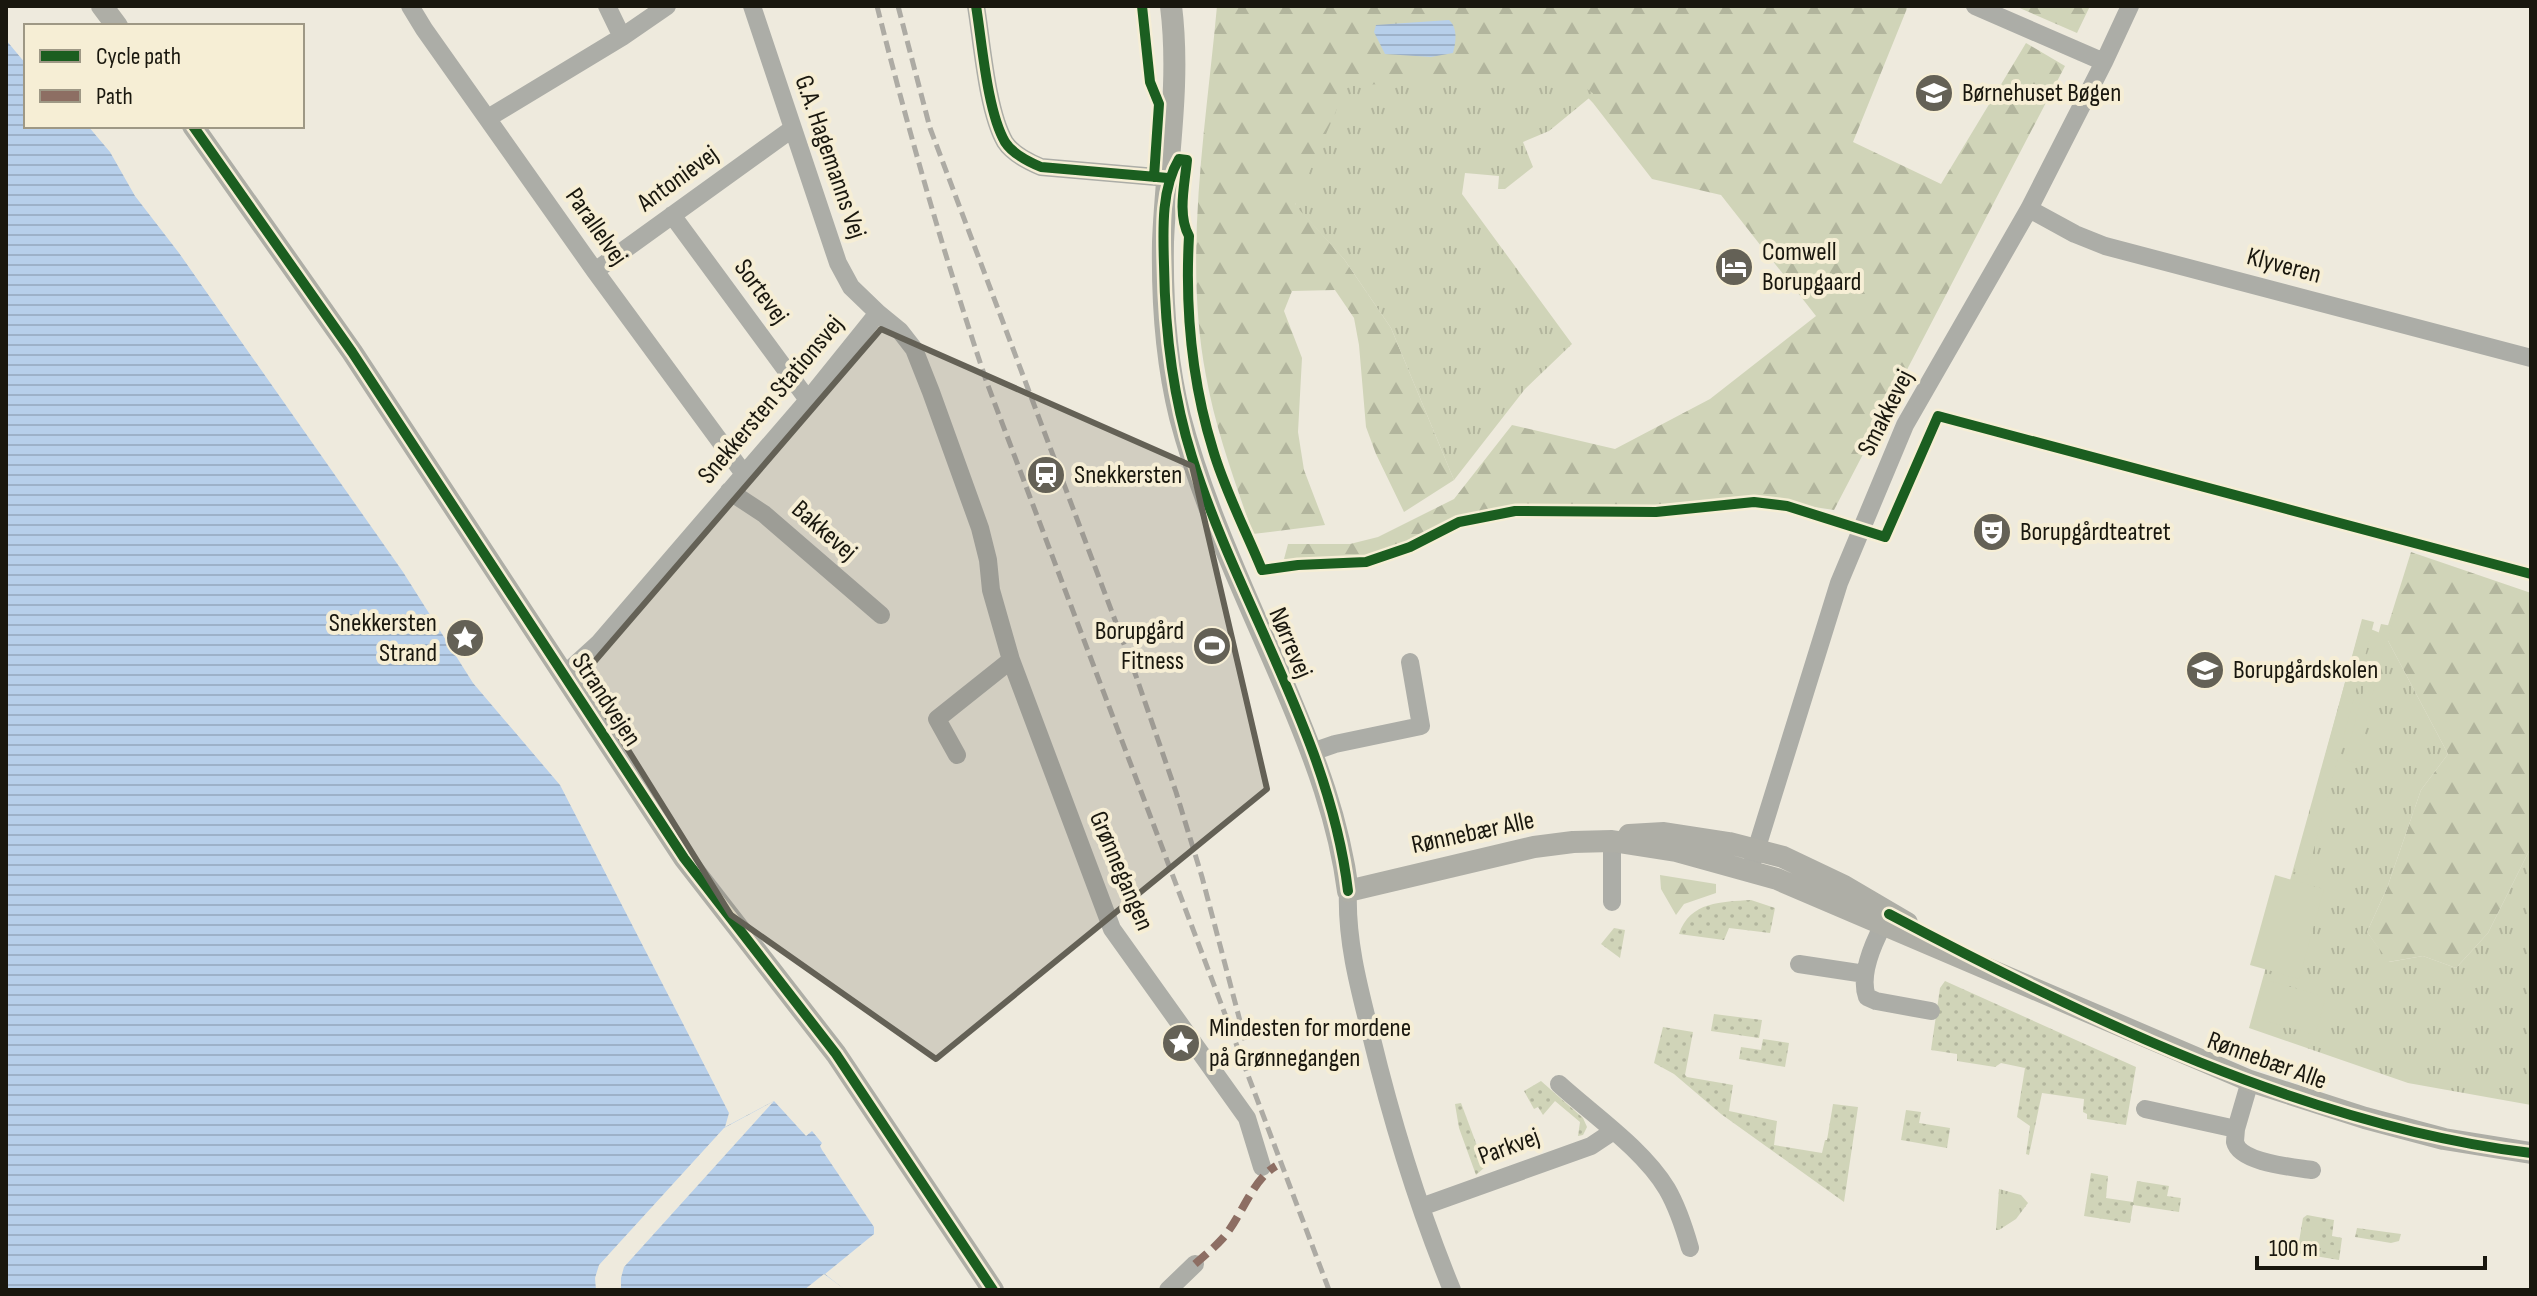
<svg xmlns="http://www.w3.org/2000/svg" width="2537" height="1296" font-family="'Sofia Sans Condensed',sans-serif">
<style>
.grass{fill:url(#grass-dots)}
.forest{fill:url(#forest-firs)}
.park{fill:url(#park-tufts)}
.pitch{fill:#d0d4b8}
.water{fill:url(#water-rules)}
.pier{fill:#eeeadd}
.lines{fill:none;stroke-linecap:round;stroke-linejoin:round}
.minor{stroke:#acada7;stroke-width:18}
.major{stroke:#aeaea6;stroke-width:22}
.rail{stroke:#adaba4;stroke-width:5;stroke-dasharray:12 6;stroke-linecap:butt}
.quiet{stroke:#8d6e63;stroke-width:8;stroke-dasharray:16 8;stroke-linecap:butt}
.cycleway-casing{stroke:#f6eed5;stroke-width:15}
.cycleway{stroke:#1b5e20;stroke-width:10}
.marked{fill:#646156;fill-opacity:0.2;stroke:#646156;stroke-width:6;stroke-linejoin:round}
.labels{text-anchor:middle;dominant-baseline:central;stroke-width:8;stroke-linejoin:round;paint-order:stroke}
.poi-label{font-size:26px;fill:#19170e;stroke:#f6eed5;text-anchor:start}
.street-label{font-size:26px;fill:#19170e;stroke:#f6eed5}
</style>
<defs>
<pattern id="grass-dots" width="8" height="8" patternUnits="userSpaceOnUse" patternTransform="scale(2)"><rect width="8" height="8" fill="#d0d4b8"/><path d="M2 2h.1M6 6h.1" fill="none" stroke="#b2b59d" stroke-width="1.8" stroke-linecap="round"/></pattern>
<pattern id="forest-firs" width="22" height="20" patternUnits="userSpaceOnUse" patternTransform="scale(2)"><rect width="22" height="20" fill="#d0d4b8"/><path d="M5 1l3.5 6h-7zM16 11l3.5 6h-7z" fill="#b2b59d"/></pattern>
<pattern id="park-tufts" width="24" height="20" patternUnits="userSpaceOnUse" patternTransform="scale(2)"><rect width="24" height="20" fill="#d0d4b8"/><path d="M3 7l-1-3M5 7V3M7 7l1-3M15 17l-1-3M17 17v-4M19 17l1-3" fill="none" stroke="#b2b59d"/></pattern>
<pattern id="water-rules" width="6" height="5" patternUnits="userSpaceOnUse" patternTransform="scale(2)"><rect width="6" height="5" fill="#b7cfea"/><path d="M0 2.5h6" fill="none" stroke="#9db1c8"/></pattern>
</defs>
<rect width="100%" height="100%" fill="#eeeadd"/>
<path class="grass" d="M1751,900L1775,908L1770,933L1729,928L1724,940L1679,934C1690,901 1722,902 1751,900Z
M1614,928L1625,930L1620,958L1601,944Z
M1945,981L2136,1067L2126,1125L2087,1119V1114L2083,1112L2084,1099L2042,1093L2029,1155L2026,1154L2030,1126L2017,1117L2025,1068L2001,1063L1995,1067L1957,1061V1054L1931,1050L1940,988Z
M1714,1014L1762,1020L1759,1038L1711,1031Z
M1663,1027L1693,1032L1685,1075L1687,1077L1733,1085L1729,1111L1777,1121L1774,1145L1822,1153L1825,1140H1827L1833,1104L1858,1107L1844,1202L1721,1114L1674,1074L1654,1063Z
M1763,1039L1789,1043L1785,1067L1739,1059L1741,1047L1761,1050Z
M1541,1081L1583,1118L1587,1127L1583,1135L1578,1136L1580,1122L1555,1101L1543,1115L1538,1107L1534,1109L1524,1091Z
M1461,1103L1485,1167L1476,1175L1459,1128L1455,1104Z
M1906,1110L1921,1112L1919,1123L1950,1128L1947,1148L1901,1140Z
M2091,1173L2108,1176L2106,1198L2133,1202L2137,1181L2169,1186L2167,1196L2181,1198L2179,1212L2133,1205L2130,1223L2084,1216Z
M2307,1215L2334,1220L2332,1236L2342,1238L2339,1260L2297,1253L2303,1218Z
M2357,1228L2401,1234L2399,1241L2391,1243L2355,1237Z"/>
<path class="forest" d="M1217,6H1908L1853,142L1941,184L2026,43L2065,66L1834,510L1756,498L1644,509L1515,508L1457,520L1408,545L1365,558L1284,559L1288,544H1350L1378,537L1454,499L1512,425L1615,449L1710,399L1816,316L1721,195L1652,179L1593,103L1564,73L1295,204L1344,259L1391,328L1454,480L1404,512L1376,454L1366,427L1359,345L1354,318L1335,290L1292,291L1284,311L1302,358L1298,432L1304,470L1325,525L1253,534C1235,482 1216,431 1206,376C1183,255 1206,127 1217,6Z
M2015,6H2090L2077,33Z
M2411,552L2531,593V847L2488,933L2456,968L2423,956L2388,962L2367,932L2387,888L2421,790L2448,754L2385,635Z
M1660,875L1716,884V893L1684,904L1676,915L1661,889Z"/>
<path class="park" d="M1564,73L1594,94L1549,131L1523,142L1533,167L1505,189H1498L1499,176L1465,173L1462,194L1572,344L1525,389L1454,480L1391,328L1344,259L1295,205L1347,86Z
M2361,625L2385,635L2448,754L2421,790L2387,888L2367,932L2389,962L2423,956L2456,968L2488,933L2531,847V1105L2408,1083L2249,1028Z
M1999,1189L2021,1195L2028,1203L2016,1219L1999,1230H1996Z
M2306,1223L2319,1225L2317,1242L2337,1246L2335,1254L2302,1247Z"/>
<path class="pitch" d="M2362,619L2374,622L2307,875L2294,872Z
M2381,624L2392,626L2387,643H2385L2356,763L2345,760Z
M2275,875L2324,889L2299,979L2250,965Z
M2270,981L2324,996L2325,1000L2316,1032L2312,1034L2259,1019L2256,1015L2265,983Z"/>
<path class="water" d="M1449,20C1458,28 1456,42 1453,53L1431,57L1385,54L1374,32L1376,25Z
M6,40L26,64V126H88L110,152L135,196L179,253L403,572L473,683L560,785L729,1113L725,1127L774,1101L806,1136L812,1131L822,1143L820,1146L822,1150L874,1227V1234L825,1274L845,1290H6Z"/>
<path class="pier" d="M774,1101L624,1267L621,1278V1290H596L595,1278L599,1265L724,1128Z
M824,1274L843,1288L804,1290Z"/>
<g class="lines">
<path class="minor" d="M410,6L424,29L595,271L744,474
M607,6L622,37
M752,6L838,263L851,287L878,313
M976,6C982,42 987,111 1005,142C1012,153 1029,162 1041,167L1168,178
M1975,6L2104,62
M488,118L622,37L667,6
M2029,209L2075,234L2105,246L2531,358
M672,215L808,400
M595,271L792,129
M729,491L764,514L881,615
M564,675L598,644L808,400L878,313L900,331L914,349L931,392L980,528L988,560L991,590L1011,660L1112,929L1247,1118L1262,1167
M1312,752L1335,744L1421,726L1410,662
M957,755L937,719L1011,660
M1753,860L1839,583L1905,425L2029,209L2104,62L2130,6
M1348,891C1346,940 1359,988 1371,1035C1392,1122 1418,1207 1452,1290
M1612,902V841
M1889,914C1877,935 1858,972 1867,997L1876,1001L1931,1011
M1799,964L1865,974
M1559,1084C1593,1115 1643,1149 1667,1189C1678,1208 1684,1227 1690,1248
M2145,1109L2236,1129C2236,1130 2235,1140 2235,1142C2240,1163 2293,1167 2312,1170
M2236,1129L2250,1081
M1421,1207L1591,1146L1612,1132
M1168,1290L1195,1264"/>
<path class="major" d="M102,6L117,26
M1171,6C1181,85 1166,163 1163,242C1162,300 1166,361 1180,417C1205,512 1250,604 1288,694C1315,758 1339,821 1348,891L1534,847L1573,842L1612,841L1676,851L1777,879L2250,1081L2365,1118L2444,1139L2531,1153
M193,126L352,352L684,858L836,1054L993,1290
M1629,835L1664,833L1729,843L1783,857L1844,886L1907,923"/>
<path class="rail" d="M877,6C909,133 945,259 987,383L1329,1290
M898,6L930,128L1136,676L1176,792L1202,877L1245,1040"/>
<path class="quiet" d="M1195,1264C1204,1256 1215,1247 1223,1238C1242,1216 1252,1180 1276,1166"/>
<defs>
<path id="cycleway" d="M976,6C982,42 987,111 1005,142C1012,153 1029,162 1041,167L1168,178
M1142,6L1150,82L1159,104L1154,177
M193,126L352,352L684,858L836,1054L993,1290
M1348,891C1330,738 1237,602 1192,457C1172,394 1165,331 1164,265C1163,230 1161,189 1179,159L1187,160C1185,183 1177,215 1189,236C1185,309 1191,379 1213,450C1225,491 1246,531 1262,570L1298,565L1366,562L1410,547L1459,522L1515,511L1656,512L1754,502L1787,506L1885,537L1938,416L2531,574
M1889,914C2085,1018 2308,1126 2531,1153"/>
</defs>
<use href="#cycleway" class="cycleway-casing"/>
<use href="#cycleway" class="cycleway"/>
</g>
<path class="marked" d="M881,329L1192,466L1267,789L936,1059L731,915L582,676Z"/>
<defs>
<symbol id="school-disc" viewBox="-11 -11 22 22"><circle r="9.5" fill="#646156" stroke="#f6eed5"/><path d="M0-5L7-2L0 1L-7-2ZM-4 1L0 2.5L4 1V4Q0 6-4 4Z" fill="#fff"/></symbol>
<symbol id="hotel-disc" viewBox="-11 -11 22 22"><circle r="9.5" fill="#646156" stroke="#f6eed5"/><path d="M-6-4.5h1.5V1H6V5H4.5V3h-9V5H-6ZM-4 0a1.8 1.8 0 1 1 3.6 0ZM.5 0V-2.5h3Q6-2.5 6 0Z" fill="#fff"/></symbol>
<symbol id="station-disc" viewBox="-11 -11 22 22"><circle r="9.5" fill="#646156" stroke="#f6eed5"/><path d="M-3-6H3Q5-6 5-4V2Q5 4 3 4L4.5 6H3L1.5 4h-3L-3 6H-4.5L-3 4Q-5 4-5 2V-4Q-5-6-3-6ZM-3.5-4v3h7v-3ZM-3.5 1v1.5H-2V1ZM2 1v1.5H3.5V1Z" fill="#fff"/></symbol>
<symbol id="theatre-disc" viewBox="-11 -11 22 22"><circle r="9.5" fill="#646156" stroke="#f6eed5"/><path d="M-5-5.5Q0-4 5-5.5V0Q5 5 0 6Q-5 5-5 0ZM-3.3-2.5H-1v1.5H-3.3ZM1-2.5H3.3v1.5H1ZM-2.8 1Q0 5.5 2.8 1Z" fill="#fff"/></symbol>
<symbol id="sight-disc" viewBox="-11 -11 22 22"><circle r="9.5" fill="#646156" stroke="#f6eed5"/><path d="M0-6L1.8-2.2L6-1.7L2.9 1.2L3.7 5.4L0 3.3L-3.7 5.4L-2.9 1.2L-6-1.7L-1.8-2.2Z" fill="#fff"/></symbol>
<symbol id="stadium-disc" viewBox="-11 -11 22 22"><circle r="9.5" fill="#646156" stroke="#f6eed5"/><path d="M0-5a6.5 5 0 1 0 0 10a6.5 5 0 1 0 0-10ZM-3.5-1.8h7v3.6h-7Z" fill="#fff"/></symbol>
</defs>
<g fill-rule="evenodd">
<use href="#school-disc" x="1912" y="71" width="44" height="44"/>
<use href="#hotel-disc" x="1712" y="245" width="44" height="44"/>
<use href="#station-disc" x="1024" y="453" width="44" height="44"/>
<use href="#theatre-disc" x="1970" y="510" width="44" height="44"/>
<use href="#sight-disc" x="443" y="616" width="44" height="44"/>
<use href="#stadium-disc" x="1190" y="624" width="44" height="44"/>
<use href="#school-disc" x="2183" y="648" width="44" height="44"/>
<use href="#sight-disc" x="1159" y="1021" width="44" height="44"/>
</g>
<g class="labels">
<g class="poi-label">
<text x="1962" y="93">Børnehuset Bøgen</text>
<text x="1762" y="252">Comwell<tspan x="1762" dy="30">Borupgaard</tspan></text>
<text x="1074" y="475">Snekkersten</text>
<text x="2020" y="532">Borupgårdteatret</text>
<text x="437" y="623" text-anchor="end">Snekkersten<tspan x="437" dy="30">Strand</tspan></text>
<text x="1184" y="631" text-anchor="end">Borupgård<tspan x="1184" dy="30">Fitness</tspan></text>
<text x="2233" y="670">Borupgårdskolen</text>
<text x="1209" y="1028">Mindesten for mordene<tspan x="1209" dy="30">på Grønnegangen</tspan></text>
</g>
<g class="street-label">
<text transform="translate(830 157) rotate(71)">G.A. Hagemanns Vej</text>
<text transform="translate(678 179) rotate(-36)">Antonievej</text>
<text transform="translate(596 227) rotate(55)">Parallelvej</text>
<text transform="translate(2284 266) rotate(15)">Klyveren</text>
<text transform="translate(761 292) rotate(54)">Sortevej</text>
<text transform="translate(771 400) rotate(-50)">Snekkersten Stationsvej</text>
<text transform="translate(1886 413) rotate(-63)">Smakkevej</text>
<text transform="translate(824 531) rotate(41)">Bakkevej</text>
<text transform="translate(1290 643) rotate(67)">Nørrevej</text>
<text transform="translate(606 700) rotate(57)">Strandvejen</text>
<text transform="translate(1473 833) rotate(-12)">Rønnebær Alle</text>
<text transform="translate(1121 871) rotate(67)">Grønnegangen</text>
<text transform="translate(2267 1061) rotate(20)">Rønnebær Alle</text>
<text transform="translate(1509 1147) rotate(-20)">Parkvej</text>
</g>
</g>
<rect width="2537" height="1296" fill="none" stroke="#19170e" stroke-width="16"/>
<rect x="24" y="24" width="280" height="104" fill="#f6eed5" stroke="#9e9885" stroke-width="2"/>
<rect x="40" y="50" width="40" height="12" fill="#1b5e20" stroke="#9e9885" stroke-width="2"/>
<text x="96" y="64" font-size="24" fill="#19170e">Cycle path</text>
<rect x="40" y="90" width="40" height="12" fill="#8d6e63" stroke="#9e9885" stroke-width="2"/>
<text x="96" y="104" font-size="24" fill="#19170e">Path</text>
<path d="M2257 1256v12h228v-12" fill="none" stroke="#19170e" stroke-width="4"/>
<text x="2269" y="1256" font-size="24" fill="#19170e" stroke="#f6eed5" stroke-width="6" paint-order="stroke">100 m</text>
</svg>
